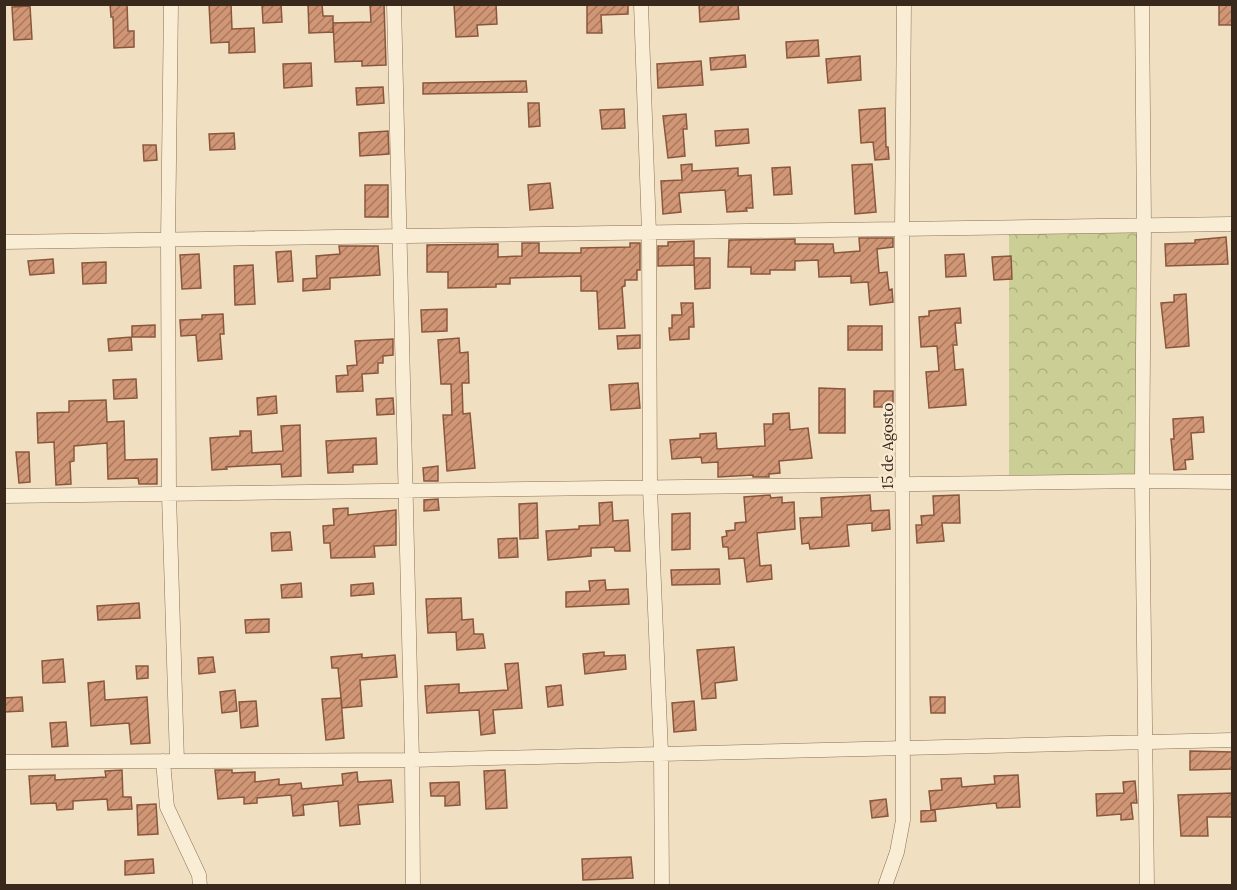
<svg xmlns="http://www.w3.org/2000/svg" width="1237" height="890" font-family="Lora,serif">
<style>
.park{fill:url(#park-crowns)}
.building{fill:url(#building-hatch);stroke:#8a573d;stroke-width:1.5}
.lines{fill:none;stroke-linecap:round;stroke-linejoin:round}
.street-casing{stroke:#8a7058;stroke-width:15}
.street{stroke:#faedd5;stroke-width:14}
.labels{text-anchor:middle;dominant-baseline:central;stroke-width:4.5;stroke-linejoin:round;paint-order:stroke}
.street-label{font-size:15px;fill:#39291d;stroke:#f7ead1}
</style>
<defs>
<pattern id="park-crowns" width="20" height="18" patternUnits="userSpaceOnUse" patternTransform="scale(1.5)"><rect width="20" height="18" fill="#cbce95"/><path d="M2 6a3 3 0 1 1 6 0M12 15a3 3 0 1 1 6 0" fill="none" stroke="#afb180"/></pattern>
<pattern id="building-hatch" width="6" height="6" patternUnits="userSpaceOnUse" patternTransform="scale(1.5)"><rect width="6" height="6" fill="#d09675"/><path d="M-1 1l2-2M0 6l6-6M5 7l2-2" fill="none" stroke="#aa7a5f"/></pattern>
</defs>
<rect width="100%" height="100%" fill="#f0e0c1"/>
<path class="park" d="M1009,232H1141L1138,475H1009Z"/>
<path class="building" d="M110,4H127L128,31H134V47L114,48L113,17H111Z
M209,4H231L232,29L254,28L255,52L229,53V42L211,43Z
M262,4H281L282,22L263,23Z
M308,4H322L323,16H333V32L309,33Z
M370,4H384L386,65L362,66V61L335,62L333,23L371,22Z
M454,4H496L497,24L477,25L478,36L456,37Z
M587,4H628V14L601,15L602,33H587Z
M699,4H738L739,19L700,22Z
M1219,4H1233V25H1219Z
M30,6L32,39L14,40L12,7Z
M818,40L819,56L787,58L786,42Z
M745,55L746,67L711,70L710,58Z
M860,56L861,80L828,83L826,59Z
M701,61L703,85L658,88L657,64Z
M311,63L312,86L284,88L283,64Z
M526,81L527,92L423,94V83Z
M383,87L384,103L357,105L356,88Z
M528,103H539L540,126L529,127Z
M885,108L886,147H888L889,159L875,160L873,142L861,143L859,110Z
M624,109L625,128L602,129L600,110Z
M686,114L687,129H683L685,156L668,158L663,116Z
M748,129L749,143L716,146L715,131Z
M388,131L389,154L360,156L359,133Z
M234,133L235,149L210,150L209,134Z
M143,145H156L157,160L144,161Z
M692,164V171L738,168V176L751,175L753,208H746L747,211L727,212L725,190L679,193L681,212L663,214L661,181L682,180L681,165Z
M872,164L876,212L855,214L852,165Z
M790,167L792,194L774,195L772,168Z
M550,183L553,208L530,210L528,185Z
M365,185H388V217H365Z
M1226,237L1228,264L1166,266L1165,244L1195,243V240Z
M859,238H893V247L877,249L879,273L887,272L889,290L892,289L893,302L870,305L868,282L851,283V276L819,277L818,260L795,261V270H770V274H751V267H728L729,240L795,239V244H833L834,253L860,251Z
M694,241V258H710V288L695,289L694,259V265L658,266V246H668V242Z
M522,243H539V253H581V248L630,247V243H640V270H637V280H625V286L622,287L625,328L599,329L597,291H581V276L510,278V284H496V287L448,288V272H427V245L498,244V257L522,256Z
M339,246H378L380,275L330,278V289L303,291V279L317,278L316,256L340,254Z
M291,251L293,281L278,282L276,252Z
M199,254L201,288L182,289L180,255Z
M964,254L966,276L946,277L945,255Z
M1011,256L1012,279L994,280L992,257Z
M53,259L54,273L30,275L28,261Z
M106,262V283L83,284L82,263Z
M253,265L255,304L235,305L234,266Z
M1186,294L1189,346L1166,348L1161,303L1174,302V295Z
M681,303H693L694,327H689V339L670,340L669,328H672V315H682Z
M960,308L961,323H955L957,345H953L955,370L963,369L966,405L929,408L926,372L939,371L937,346L921,347L919,317L929,316V311Z
M447,309V331L422,332L421,310Z
M223,314L224,334H220L222,359L198,361L196,335L181,336L180,320L202,319V315Z
M155,325V337H132V326Z
M848,326H882V350H848Z
M640,335V348L618,349L617,336Z
M131,337L132,350L109,351L108,339Z
M459,338L460,353L468,352L469,383H462L463,414L470,413L475,468L447,471L443,415H452L451,384H441L438,340Z
M393,339V355L383,356V363H378V373L362,374L363,391L337,392L336,376L348,375L347,366L357,365L355,341Z
M136,379L137,398L114,399L113,380Z
M638,383L640,408L611,410L609,385Z
M819,388L845,389V433H819Z
M874,391H893V407H874Z
M276,396L277,413L258,415L257,398Z
M393,398L394,414L377,415L376,399Z
M106,400L107,422L124,421L125,460L157,459V484H139L138,478L108,479L107,443L74,446V461L70,462L71,484L56,485L54,442L38,443L37,413L69,412V401Z
M789,413L790,430L808,428L812,458L779,461L780,473L769,474V477H753V475L718,477V462L702,463L701,457L672,459L670,440L700,438V434L716,433L717,449L765,446L764,424H773V414Z
M1203,417L1204,432L1191,433L1193,459L1185,460L1186,469L1174,470L1171,439H1174L1173,419Z
M300,425L301,476L282,477L281,464L226,467L227,469L212,470L210,438L240,436V431H251L252,453L283,451L281,426Z
M376,438L377,464L353,465V472L328,473L326,441Z
M16,452H29L30,482L19,483Z
M438,466V481H424L423,468Z
M770,495L771,498L782,497V503L794,502L795,529L757,533L760,566L771,565L772,579L747,582L744,558L729,559L728,547H723L722,537L727,536L726,531L735,530V523L746,522L744,497Z
M870,495L871,511L889,510L890,529L872,531V523L847,525L849,546L810,549L809,543L802,544L800,518L822,517L821,498Z
M959,495L960,523H942L944,541L917,543L916,525H922L921,516L934,515L933,496Z
M438,499L439,510L424,511V500Z
M612,502L613,521L628,520L630,551H615L614,547L591,548V556L548,560L546,531L579,529V526L600,525L599,503Z
M537,503L538,538L520,539L519,504Z
M348,508V515L396,510V545L374,546L375,557L331,558L330,543H324L323,526L334,525L333,509Z
M690,513V549L672,550V514Z
M290,532L292,550L272,551L271,533Z
M517,538L518,557L499,558L498,539Z
M719,569L720,584L672,585L671,570Z
M605,580L606,590L628,589L629,604L566,607V592L590,591L589,581Z
M301,583L302,597L282,598L281,585Z
M373,583L374,594L351,596V585Z
M461,598L462,620L473,619L474,634H483L485,648L457,650L456,632L428,633L426,599Z
M139,603L140,618L98,620L97,606Z
M269,619V632L246,633L245,620Z
M734,647L737,680L715,683L716,698L702,699L697,650Z
M604,652V656L625,655L626,669L585,674L583,654Z
M362,654V658L395,655L397,677L360,680L362,706L342,708L338,668H332L331,657Z
M213,657L215,672L199,674L198,658Z
M63,659L65,682L43,683L42,661Z
M518,663L522,708L493,710L495,733L481,735L479,710L427,713L425,686L459,684V693L508,690L505,664Z
M136,666H148V678L137,679Z
M104,681L105,700L147,697L150,743L131,744L129,723L91,726L88,683Z
M561,685L563,705L548,707L546,687Z
M235,690L237,711L222,713L220,692Z
M22,697L23,711L4,712V698Z
M930,697H945V713H931Z
M341,698L344,738L326,740L322,699Z
M256,701L258,726L241,728L239,702Z
M694,701L696,730L674,732L672,703Z
M66,722L68,746L52,747L50,723Z
M1190,751L1233,752V769L1190,770Z
M122,770L123,797H131L132,809L108,810L107,799L73,801V809L57,810L56,803L31,804L29,776L55,775V780L106,777L105,771Z
M215,770H232V773L255,772V782L279,779V785L301,783L302,789L343,785L342,774L357,772L358,782L391,780L393,802L358,805L360,824L340,826L338,801L303,805L304,815L293,816L291,795L257,798V803L244,804V797L218,799Z
M505,770L507,808L486,809L484,771Z
M1018,775L1020,807L997,808L996,803L931,810L929,791L942,790L941,779L961,778L962,787L995,784L994,776Z
M1135,781L1137,803H1131L1133,819L1121,820V814L1097,816L1096,794L1124,793L1123,782Z
M459,782L460,805L445,806V796H431L430,783Z
M1233,793V817H1207L1208,836H1181L1178,795Z
M886,799L888,816L872,818L870,801Z
M156,804L158,834L138,835L137,805Z
M935,810L936,821L921,822V811Z
M631,857L633,878L583,880L582,859Z
M153,859L154,873L125,875V861Z"/>
<g class="lines">
<defs>
<path id="street" d="M171,4L168,240L169,494L177,761
M394,4L412,760L413,886
M641,4L649,233L650,488L661,753L662,886
M1142,4L1144,225L1142,481L1147,886
M4,242L1232,224
M4,496L1142,481L1232,482
M163,761L167,807L199,875L200,886
M4,762L412,760L1232,740
M885,886L897,852L903,820L902,229L904,4"/>
</defs>
<use href="#street" class="street-casing"/>
<use href="#street" class="street"/>
</g>
<g class="labels">
<g class="street-label">
<text transform="translate(887 446) rotate(-90)">15 de Agosto</text>
</g>
</g>
<rect width="1237" height="890" fill="none" stroke="#39291d" stroke-width="12"/>
</svg>
